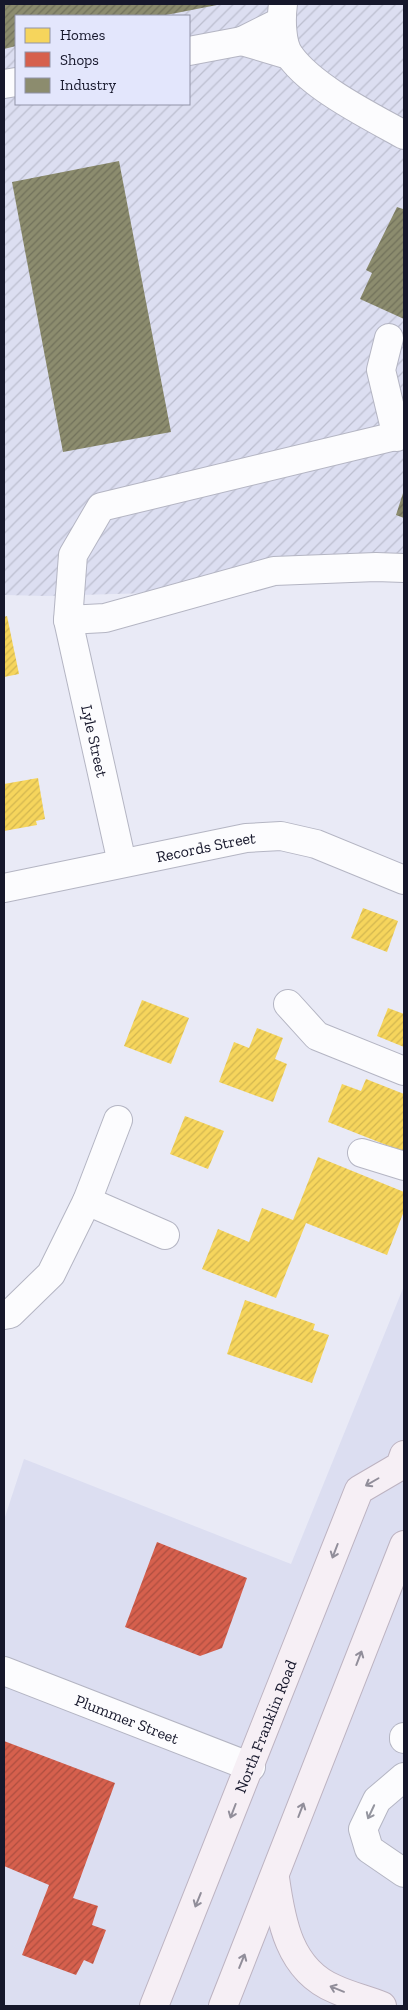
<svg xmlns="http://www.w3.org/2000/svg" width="408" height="2010" font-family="'Zilla Slab',serif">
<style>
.built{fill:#dcdef1}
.industrial{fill:url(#industrial-furrows);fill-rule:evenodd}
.homes{fill:url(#homes-hatch)}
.shops{fill:url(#shops-hatch)}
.industry{fill:url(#industry-hatch)}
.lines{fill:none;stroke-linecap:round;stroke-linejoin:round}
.minor-casing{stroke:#b4b5c3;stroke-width:30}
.major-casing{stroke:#bdb3c1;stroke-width:30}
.minor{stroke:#fcfcfe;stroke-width:28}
.major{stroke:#f6eff5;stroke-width:28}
.oneway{stroke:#918e9a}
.oneway2{stroke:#94959f}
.labels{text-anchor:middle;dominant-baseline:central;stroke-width:5;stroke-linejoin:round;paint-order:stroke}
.street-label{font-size:16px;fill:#16172b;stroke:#e3e6fc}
</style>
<defs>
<pattern id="industrial-furrows" width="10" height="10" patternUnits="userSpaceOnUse" patternTransform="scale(1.25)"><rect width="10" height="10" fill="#dcdef1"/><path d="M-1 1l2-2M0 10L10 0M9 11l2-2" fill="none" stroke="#bcbecf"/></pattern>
<pattern id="homes-hatch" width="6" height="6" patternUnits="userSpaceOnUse" patternTransform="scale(1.25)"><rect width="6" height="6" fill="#f6d55c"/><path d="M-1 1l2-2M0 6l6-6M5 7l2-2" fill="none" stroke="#d2b650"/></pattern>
<pattern id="shops-hatch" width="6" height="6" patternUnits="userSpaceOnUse" patternTransform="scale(1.25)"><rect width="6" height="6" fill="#d6604d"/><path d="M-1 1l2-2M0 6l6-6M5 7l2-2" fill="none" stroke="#ad4e40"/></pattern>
<pattern id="industry-hatch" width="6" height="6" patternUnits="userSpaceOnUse" patternTransform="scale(1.25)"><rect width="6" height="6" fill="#8c8c6e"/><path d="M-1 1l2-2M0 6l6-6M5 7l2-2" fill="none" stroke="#71715b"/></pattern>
</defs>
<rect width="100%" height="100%" fill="#e9eaf6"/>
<path class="built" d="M404,1286V2006H4V1520L24,1459L291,1564Z"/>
<path class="industrial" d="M4,4H404V580L377,574L149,593L46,596L4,595ZM16,16H189V104H16Z"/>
<path class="homes" d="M7,616L19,674L4,677V617Z
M38,778L45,819L36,821L37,825L4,831V784Z
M363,908L398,921L387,952L351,938Z
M142,1000L189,1018L171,1064L124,1046Z
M388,1008L404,1014V1047L377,1036Z
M257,1028L283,1038L275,1059L287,1064L273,1102L219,1082L234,1042L249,1048Z
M366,1079L404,1094V1152L328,1122L342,1084L361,1091Z
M185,1116L224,1131L208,1169L170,1154Z
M318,1157L404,1192V1211L387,1255L306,1223L276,1298L202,1269L218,1229L249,1242L262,1208L293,1220Z
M245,1300L315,1324L313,1330L329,1335L312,1383L227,1354Z"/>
<path class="shops" d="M157,1542L247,1578L222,1648L200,1656L125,1627Z
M4,1741L115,1783L73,1898L98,1906L92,1925L106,1930L93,1964L84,1960L76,1975L22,1955L49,1885L4,1866Z"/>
<path class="industry" d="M4,4H217V5L161,16H16V46L4,49Z
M119,161L171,432L63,452L12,182Z
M404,205V319L360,299L372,273L366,270L397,207L403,209Z
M404,490V518L396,515Z"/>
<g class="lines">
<defs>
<g id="minor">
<path d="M283,4C281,18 281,44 290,56C313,88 370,116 404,135"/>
<path d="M280,22L242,41L289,55"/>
<path d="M189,51L242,41"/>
<path d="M4,84L16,82"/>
<path d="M389,338L381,370L397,437"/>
<path d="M404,434L101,507L73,555L68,620L105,618L274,571L376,567L404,568"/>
<path id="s1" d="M68,620L122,863"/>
<path id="s2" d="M4,888L246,838L281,836L316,844L404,880"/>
<path d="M288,1004L317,1036L404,1071"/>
<path d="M118,1120L87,1201L165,1235"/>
<path d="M362,1153L404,1166"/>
<path d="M4,1315L10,1314L51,1274L87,1201"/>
<path id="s3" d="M4,1671L251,1767"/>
<path d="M404,1737V1739"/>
<path d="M404,1777L377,1800L363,1829L369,1849L404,1873"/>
</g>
<g id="major">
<path d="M275,1878C281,1921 289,1970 335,1989C350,1996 367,2000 382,2006"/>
<path id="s4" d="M154,2006L359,1490L400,1466L404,1455"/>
<path d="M223,2006L404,1545"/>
</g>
</defs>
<use href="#minor" class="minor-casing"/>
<use href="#major" class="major-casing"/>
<use href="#minor" class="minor"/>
<use href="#major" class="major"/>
</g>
<defs><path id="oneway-shaft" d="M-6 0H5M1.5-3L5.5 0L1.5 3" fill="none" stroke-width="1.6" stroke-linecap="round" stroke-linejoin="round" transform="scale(1.25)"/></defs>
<g class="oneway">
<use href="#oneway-shaft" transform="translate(372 1482) rotate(150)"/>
<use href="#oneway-shaft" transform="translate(335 1551) rotate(111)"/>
<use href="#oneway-shaft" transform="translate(359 1658) rotate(-69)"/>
<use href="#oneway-shaft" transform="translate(301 1810) rotate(-69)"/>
<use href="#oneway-shaft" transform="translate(233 1811) rotate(111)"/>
<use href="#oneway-shaft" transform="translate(198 1900) rotate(112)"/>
<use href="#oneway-shaft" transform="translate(242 1961) rotate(-68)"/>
<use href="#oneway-shaft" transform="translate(337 1989) rotate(-158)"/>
</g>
<use class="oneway2" href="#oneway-shaft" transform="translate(371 1812) rotate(115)"/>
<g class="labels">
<g class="street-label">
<text stroke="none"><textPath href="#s1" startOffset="124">Lyle Street</textPath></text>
<text stroke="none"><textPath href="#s2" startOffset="206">Records Street</textPath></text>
<text stroke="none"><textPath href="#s3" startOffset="132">Plummer Street</textPath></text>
<text stroke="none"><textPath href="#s4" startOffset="301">North Franklin Road</textPath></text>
</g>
</g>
<rect width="408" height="2010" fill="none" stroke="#16172b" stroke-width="10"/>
<rect x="15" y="15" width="175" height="90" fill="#e3e6fc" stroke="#9193a8"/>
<rect x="25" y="28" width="25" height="15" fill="#f6d55c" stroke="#9193a8"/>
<text x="60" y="40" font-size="15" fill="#16172b">Homes</text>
<rect x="25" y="52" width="25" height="15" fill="#d6604d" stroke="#9193a8"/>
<text x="60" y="65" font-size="15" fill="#16172b">Shops</text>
<rect x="25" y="78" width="25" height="15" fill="#8c8c6e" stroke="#9193a8"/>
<text x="60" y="90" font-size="15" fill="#16172b">Industry</text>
</svg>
